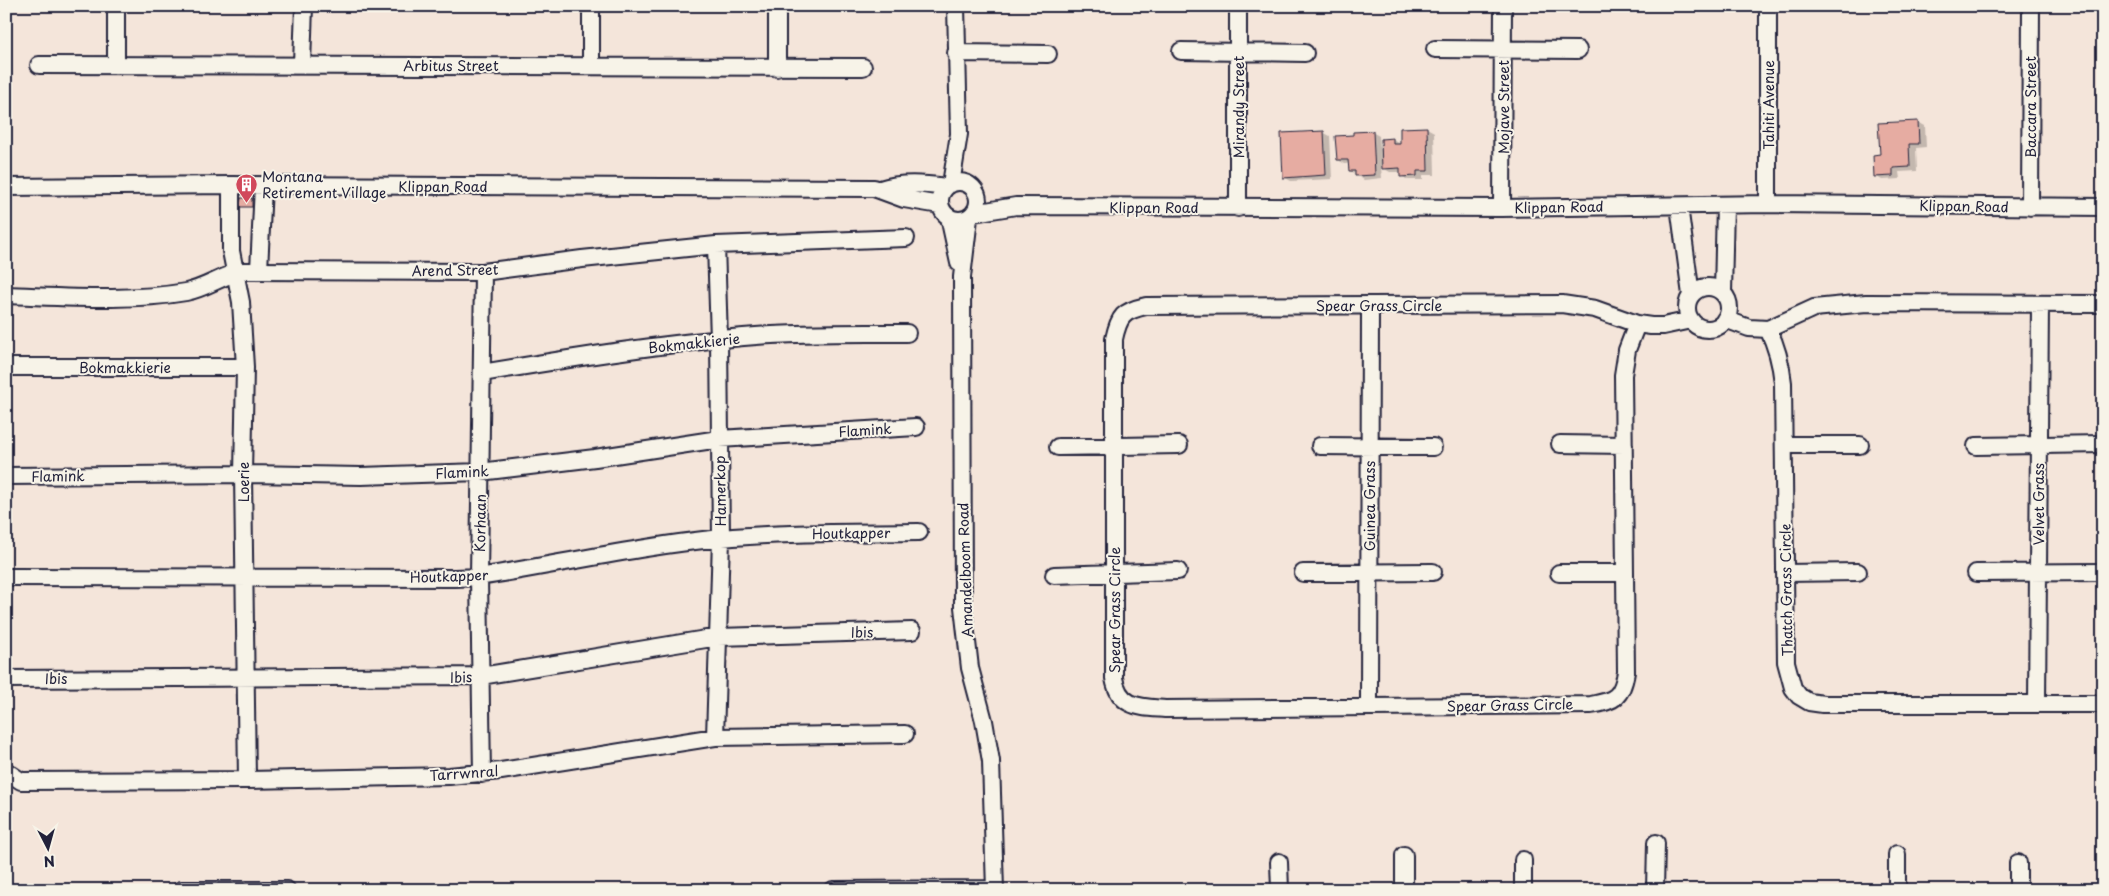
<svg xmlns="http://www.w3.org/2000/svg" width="2109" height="896" font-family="'Playpen Sans',sans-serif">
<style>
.shadow{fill:#0003}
.building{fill:#e6aca2;stroke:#22223b}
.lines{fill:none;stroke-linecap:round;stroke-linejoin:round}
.minor-casing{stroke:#22223b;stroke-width:20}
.minor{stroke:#f7f3e8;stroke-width:16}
.labels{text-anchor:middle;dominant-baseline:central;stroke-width:4;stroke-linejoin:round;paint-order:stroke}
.street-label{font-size:14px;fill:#22223b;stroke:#f7f3e8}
.poi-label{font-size:14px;fill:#22223b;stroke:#f7f3e8;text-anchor:start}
</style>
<rect width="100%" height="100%" fill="#f4e5da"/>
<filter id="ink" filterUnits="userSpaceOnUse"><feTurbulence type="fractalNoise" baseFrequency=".02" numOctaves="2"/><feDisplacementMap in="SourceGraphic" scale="10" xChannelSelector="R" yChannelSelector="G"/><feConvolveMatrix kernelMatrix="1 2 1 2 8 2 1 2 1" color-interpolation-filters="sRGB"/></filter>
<g filter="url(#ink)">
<path class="shadow" d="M1918,122L1925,126L1926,147L1916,148L1917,171L1899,172L1900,179L1882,180L1875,176L1881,155Z
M1427,128L1434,132L1435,175H1423V180H1408L1401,176V172H1390L1381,167L1382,178L1364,180L1350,171V163L1345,164L1338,160L1372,132L1379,136L1380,148H1382L1393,139L1402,145Z
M1323,132L1330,136L1332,179L1291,181L1284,177Z
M252,199L255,201V208L242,206Z"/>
<path class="building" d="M1918,121L1919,144H1909L1910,167L1893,168V176L1874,177L1873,155L1880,154L1878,123Z
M1427,127L1428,171H1417V176L1400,177V168L1382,169L1381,139L1393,138V144H1400V128Z
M1324,131L1326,175L1283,178L1281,133Z
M1373,131L1375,175L1355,176V171H1349L1348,160H1337L1335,136L1353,135V132Z
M241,198H252V207H240Z"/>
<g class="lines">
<defs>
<path id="minor" d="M1435,49L1578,50
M1181,51L1305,53
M956,53L1048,54
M302,64L304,6
M39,65L863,67
M116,65V6
M591,66V6
M777,68V6
M940 201a19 19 0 1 1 38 0a19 19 0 1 1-38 0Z
M951,184L959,134L956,6
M231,185V251L241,302L245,367L243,474L247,780
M6,187L231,185L874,188L904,199L940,205
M880,189C901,182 924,184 946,187
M1768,204V6
M1679,206L1691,295
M2030,207L2031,6
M1238,208V6
M1502,208L1503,6
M974,213L1016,206L1502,208L1768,204L2103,207
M949,217L959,263
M969,218L962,277L963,607L970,668L984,721L991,761L995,890
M259,270L263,186
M1687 308a21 21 0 1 1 42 0a21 21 0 1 1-42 0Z
M1723,293L1725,205
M6,295C66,297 128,302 186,292C207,288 224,274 244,271L483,272L582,259L716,245L906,238
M1725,319L1749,328L1768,329L1814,308L1866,303L2103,304
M1637,324L1627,350L1623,375L1626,672C1622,697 1615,701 1591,705L1165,709C1140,707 1119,708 1114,678V339C1119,316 1123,311 1146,306L1562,304L1595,309L1637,324L1651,326H1663L1691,320
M1768,329C1777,347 1781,363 1783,383L1786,662L1793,688L1799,696L1809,702L1823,704H2103
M6,367H245
M482,373C573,358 664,343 756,336C806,332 857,333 907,333
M1560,444L1624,445
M1784,445H1860
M1320,446L1433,447
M1976,446L2103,444
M1058,447L1179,445
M6,476L243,474L361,476L480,472L595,458L719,439L916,427
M1303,573L1433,572
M1559,573H1625
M1785,573L1858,572
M1976,573L2103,572
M1054,575L1178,571
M6,577L455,578L479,577C560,564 640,546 722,538C788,532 854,533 919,532
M6,679L481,676L718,637L912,631
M2037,704L2040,304
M1369,707L1370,306
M715,737L721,539L719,339L716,245
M6,771L21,781L247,780L449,776L501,771L715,737L905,734
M482,774L479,577L483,272
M1404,855V890
M1523,860V890
M1279,862L1280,890
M2018,863V890
M181,890H287
M833,890L995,889
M1655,890L1656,843
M1897,890V854"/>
</defs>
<use href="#minor" class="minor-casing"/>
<use href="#minor" class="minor"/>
</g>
</g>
<defs>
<symbol id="building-pin" viewBox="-11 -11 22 30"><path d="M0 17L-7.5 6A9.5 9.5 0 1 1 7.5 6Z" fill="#d1495b" stroke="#f7f3e8"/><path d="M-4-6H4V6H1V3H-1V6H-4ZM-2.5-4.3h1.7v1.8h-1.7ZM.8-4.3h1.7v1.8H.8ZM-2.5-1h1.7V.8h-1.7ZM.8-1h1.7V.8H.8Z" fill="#fff"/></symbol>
</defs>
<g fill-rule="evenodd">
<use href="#building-pin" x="234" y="172" width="25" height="34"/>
</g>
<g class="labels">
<g class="street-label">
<text x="451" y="65">Arbitus Street</text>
<text transform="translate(1768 105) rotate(-90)">Tahiti Avenue</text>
<text transform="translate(1238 107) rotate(-90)">Mirandy Street</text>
<text transform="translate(1503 107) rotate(-90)">Mojave Street</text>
<text transform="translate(2030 107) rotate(-90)">Baccara Street</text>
<text x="443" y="186">Klippan Road</text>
<text transform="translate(1964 206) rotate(1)">Klippan Road</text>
<text x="1154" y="207">Klippan Road</text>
<text transform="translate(1559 207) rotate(-1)">Klippan Road</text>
<text transform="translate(455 270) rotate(-1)">Arend Street</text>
<text x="1379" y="305">Spear Grass Circle</text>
<text transform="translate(694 343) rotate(-6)">Bokmakkierie</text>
<text x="125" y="367">Bokmakkierie</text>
<text transform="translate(865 430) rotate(-4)">Flamink</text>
<text transform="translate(462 472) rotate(-3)">Flamink</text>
<text transform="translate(58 476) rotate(-1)">Flamink</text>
<text transform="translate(243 482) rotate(-90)">Loerie</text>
<text transform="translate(720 491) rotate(-91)">Hamerkop</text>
<text transform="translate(2038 504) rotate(-90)">Velvet Grass</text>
<text transform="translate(1369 506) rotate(-90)">Guinea Grass</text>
<text transform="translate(480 523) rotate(-89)">Korhaan</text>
<text transform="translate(851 533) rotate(-1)">Houtkapper</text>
<text transform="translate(965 570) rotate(-92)">Amandelboom Road</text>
<text transform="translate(449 576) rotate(-2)">Houtkapper</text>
<text transform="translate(1786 590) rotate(-91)">Thatch Grass Circle</text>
<text transform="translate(1114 610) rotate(-90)">Spear Grass Circle</text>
<text transform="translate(862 632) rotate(-1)">Ibis</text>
<text transform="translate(461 677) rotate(-2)">Ibis</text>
<text x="56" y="678">Ibis</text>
<text transform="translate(1510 705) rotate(-1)">Spear Grass Circle</text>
<text transform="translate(464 773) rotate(-4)">Tarrwnral</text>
</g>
<g class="poi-label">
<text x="262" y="176">Montana<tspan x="262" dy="16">Retirement Village</tspan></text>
</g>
</g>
<rect width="2109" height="896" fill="none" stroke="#f7f3e8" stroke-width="25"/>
<rect x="12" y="12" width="2084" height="871" fill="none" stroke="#22223b" stroke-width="2" filter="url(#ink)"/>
<g transform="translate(48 848) rotate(174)" stroke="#f7f3e8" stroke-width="4" paint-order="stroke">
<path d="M0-4L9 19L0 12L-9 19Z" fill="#22223b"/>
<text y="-8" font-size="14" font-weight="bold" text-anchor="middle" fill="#22223b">N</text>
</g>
</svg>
